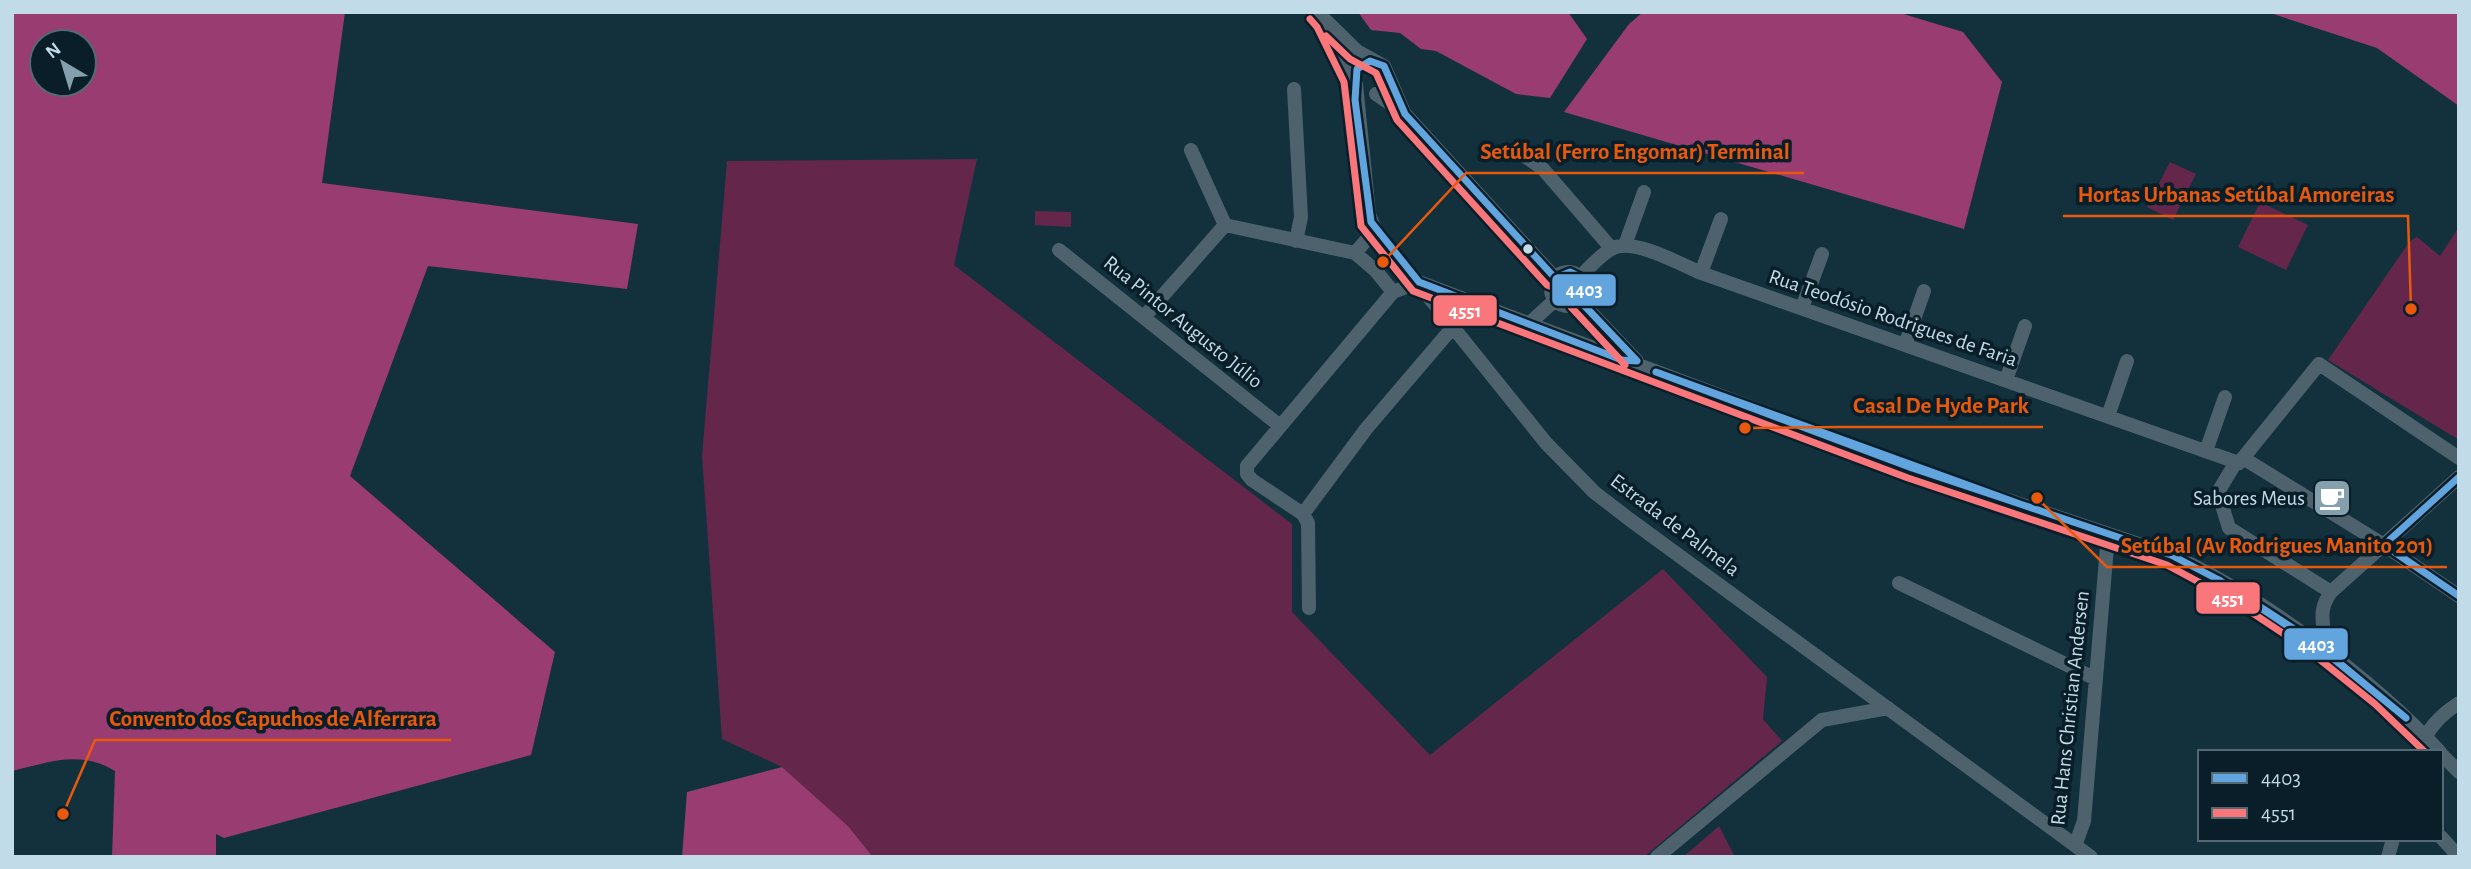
<svg xmlns="http://www.w3.org/2000/svg" width="2471" height="869" font-family="'Alegreya Sans',sans-serif">
<style>
.green{fill:#64264b}
.forest{fill:#993c71;fill-rule:evenodd}
.lines{fill:none;stroke-linecap:round;stroke-linejoin:round}
.minor{stroke:#4e626d;stroke-width:14}
.bus-1-casing{stroke:#091e28;stroke-width:12}
.bus-2-casing{stroke:#091e28;stroke-width:12}
.bus-1{stroke:#62a4de;stroke-width:7}
.bus-2{stroke:#f9767a;stroke-width:7}
.bus-dot{fill:#c1dbe8;stroke:#091e28;stroke-width:2.5}
.labels{text-anchor:middle;dominant-baseline:central;stroke-width:7;stroke-linejoin:round;paint-order:stroke}
.street-label{font-size:21px;fill:#c1dbe8;stroke:#091e28}
.poi-label{font-size:21px;fill:#c1dbe8;stroke:#091e28;text-anchor:end}
.leader{fill:none;stroke:#e8590c;stroke-width:2.5}
.callout-dot{fill:#e8590c;stroke:#091e28;stroke-width:2.5}
.callout-label{font-size:23px;text-anchor:middle;font-weight:bold;fill:#e8590c;stroke:#091e28;stroke-width:7;stroke-linejoin:round;paint-order:stroke}
.line-badge{stroke:#091e28;stroke-width:2.5}
.badge-label{font-size:19px;text-anchor:middle;font-weight:bold;fill:#fff}
</style>
<rect width="100%" height="100%" fill="#12313d"/>
<path class="green" d="M977,159L954,265L1292,524V612L1430,755L1663,569L1767,677L1763,719L1782,741L1644,857H873L848,826L782,767L722,739L702,456L727,161Z
M2170,162L2196,174L2173,220L2147,207Z
M2260,202L2308,225L2286,270L2238,247Z
M1035,211L1071,212V227L1035,225Z
M2459,227V440L2328,360L2410,241L2417,237L2440,256Z
M1719,826L1735,857H1683Z"/>
<path class="forest" d="M12,12H345L322,183L638,224L627,289L428,266L350,476L555,652L531,755L224,838L216,834V857H112L115,771C80,750 50,762 12,771ZM84,42V84H42V42Z
M1358,12H1568L1587,39L1550,98L1516,94L1436,51L1421,49L1400,33L1371,30Z
M1643,12H1897L1963,32L2002,82L1964,229L1564,112L1629,24Z
M2267,12H2459V106L2377,48Z
M782,767L848,826L873,857H682L687,792Z"/>
<g class="lines">
<path class="minor" d="M1317,12L1357,51L1384,66L1403,110
M1326,21L1356,84L1369,214L1375,230L1546,443L1594,492L1629,519L2091,857
M1294,89L1301,217L1296,241
M1376,94L1405,114L1555,278
M1191,150L1225,225L1355,253
M1522,154L1543,169L1612,249
M1375,230L1355,253L1376,271L1393,292L1419,282
M1625,245L1644,192
M1059,250L1280,426
M1551 289a17 17 0 1 1 34 0a17 17 0 1 1-34 0Z
M1701,273L1721,219
M1580,277C1590,267 1601,254 1613,248C1634,238 1680,264 1701,273L2239,463L2319,364L2459,458
M1419,282L1912,468L2171,555C2262,596 2372,679 2440,752
M1580,301L1637,361
M1802,308L1822,254
M1144,317L1225,225
M1531,322L1555,300
M1905,345L1924,291
M2006,380L2025,326
M2108,416L2127,361
M2206,451L2225,397
M2243,458L2384,545L2459,596
M2236,462L2218,492L2229,528L2331,592
M1303,514L1366,429L1453,327
M1899,583L2096,679
M1309,608L1308,523L1303,514L1252,480L1247,474V466L1393,292
M2319,647C2331,629 2313,617 2331,592L2459,477
M2419,752C2427,729 2439,716 2459,703
M2441,754L2459,772
M2441,837L2459,857
M2076,843L2084,821L2108,535
M1657,857L1822,720L1888,708
M2388,857L2393,839"/>
<defs>
<path id="bus-1" d="M1370,61L1384,66L1405,114L1555,278L1570,272L1580,277L1585,286L1580,301L1637,361L1622,360L1419,282L1371,222L1355,100L1357,69Z
M1656,372L2020,504
M1656,372L1912,468L2020,504
M2020,504L2171,555
M2020,504L2171,555
M2384,545L2459,477
M2384,545L2459,596
M2171,555L2219,580
M2171,555L2219,580
M2219,580L2314,642L2406,718
M2219,580L2319,647L2406,718"/>
<path id="bus-2" d="M1310,19L1317,27L1344,82L1361,226L1413,291L1908,478L2167,565L2236,602L2308,650L2375,704L2425,752
M1326,36L1350,59L1376,73L1397,120L1547,285L1555,288L1572,285L1571,307L1625,365"/>
</defs>
<use href="#bus-1" class="bus-1-casing"/>
<use href="#bus-2" class="bus-2-casing"/>
<use href="#bus-1" class="bus-1"/>
<use href="#bus-2" class="bus-2"/>
</g>
<defs>
<symbol id="cafe-square" viewBox="-11 -11 22 22"><rect x="-9" y="-9" width="18" height="18" rx="4" fill="#84a0ac" stroke="#091e28"/><path d="M-5.5-4.5H6V0H3Q3 3.5 0 3.5H-2.5Q-5.5 3.5-5.5 0ZM3-3.2v2h1.7v-2ZM-6 4.5H4V6H-6Z" fill="#fff"/></symbol>
</defs>
<g fill-rule="evenodd">
<use href="#cafe-square" x="2310" y="476" width="44" height="44"/>
</g>
<circle class="bus-dot" cx="1528" cy="249" r="6"/>
<g class="labels">
<g class="street-label">
<text transform="translate(1893 318) rotate(19)">Rua Teodósio Rodrigues de Faria</text>
<text transform="translate(1183 322) rotate(39)">Rua Pintor Augusto Júlio</text>
<text transform="translate(1675 525) rotate(37)">Estrada de Palmela</text>
<text transform="translate(2070 708) rotate(-84)">Rua Hans Christian Andersen</text>
</g>
<g class="poi-label">
<text x="2305" y="498">Sabores Meus</text>
</g>
</g>
<path class="leader" d="M1383 262L1466 173H1804M2411 309L2408 216H2063M1745 428L1839 427H2043M2037 498L2107 567H2447M63 814L95 740H451"/>
<g class="callout-dot">
<circle cx="1383" cy="262" r="7"/>
<circle cx="2411" cy="309" r="7"/>
<circle cx="1745" cy="428" r="7"/>
<circle cx="2037" cy="498" r="7"/>
<circle cx="63" cy="814" r="7"/>
</g>
<g class="callout-label">
<text x="1635" y="159">Setúbal (Ferro Engomar) Terminal</text>
<text x="2236" y="202">Hortas Urbanas Setúbal Amoreiras</text>
<text x="1941" y="413">Casal De Hyde Park</text>
<text x="2277" y="553">Setúbal (Av Rodrigues Manito 201)</text>
<text x="273" y="726">Convento dos Capuchos de Alferrara</text>
</g>
<g class="line-badge">
<rect x="1551" y="273" width="66" height="34" rx="7" fill="#62a4de"/>
<rect x="1432" y="294" width="66" height="33" rx="7" fill="#f9767a"/>
<rect x="2195" y="581" width="66" height="34" rx="7" fill="#f9767a"/>
<rect x="2283" y="627" width="66" height="34" rx="7" fill="#62a4de"/>
</g>
<g class="badge-label">
<text x="1584" y="296">4403</text>
<text x="1465" y="317">4551</text>
<text x="2228" y="605">4551</text>
<text x="2316" y="651">4403</text>
</g>
<rect width="2471" height="869" fill="none" stroke="#c1dbe8" stroke-width="28"/>
<rect x="2198" y="750" width="245" height="91" fill="#091e28" stroke="#536a75" stroke-width="2"/>
<rect x="2212" y="773" width="35" height="10" fill="#62a4de" stroke="#536a75" stroke-width="2"/>
<text x="2261" y="785" font-size="21" fill="#c1dbe8">4403</text>
<rect x="2212" y="808" width="35" height="10" fill="#f9767a" stroke="#536a75" stroke-width="2"/>
<text x="2261" y="820" font-size="21" fill="#c1dbe8">4551</text>
<g transform="translate(63 63) rotate(322)"><circle r="33" fill="#091e28" stroke="#536a75" stroke-width="2"/>
<path d="M0-5L12 26L0 18L-12 26Z" fill="#84a0ac"/>
<text y="-10" font-size="19" font-weight="bold" text-anchor="middle" fill="#c1dbe8">N</text>
</g>
</svg>
